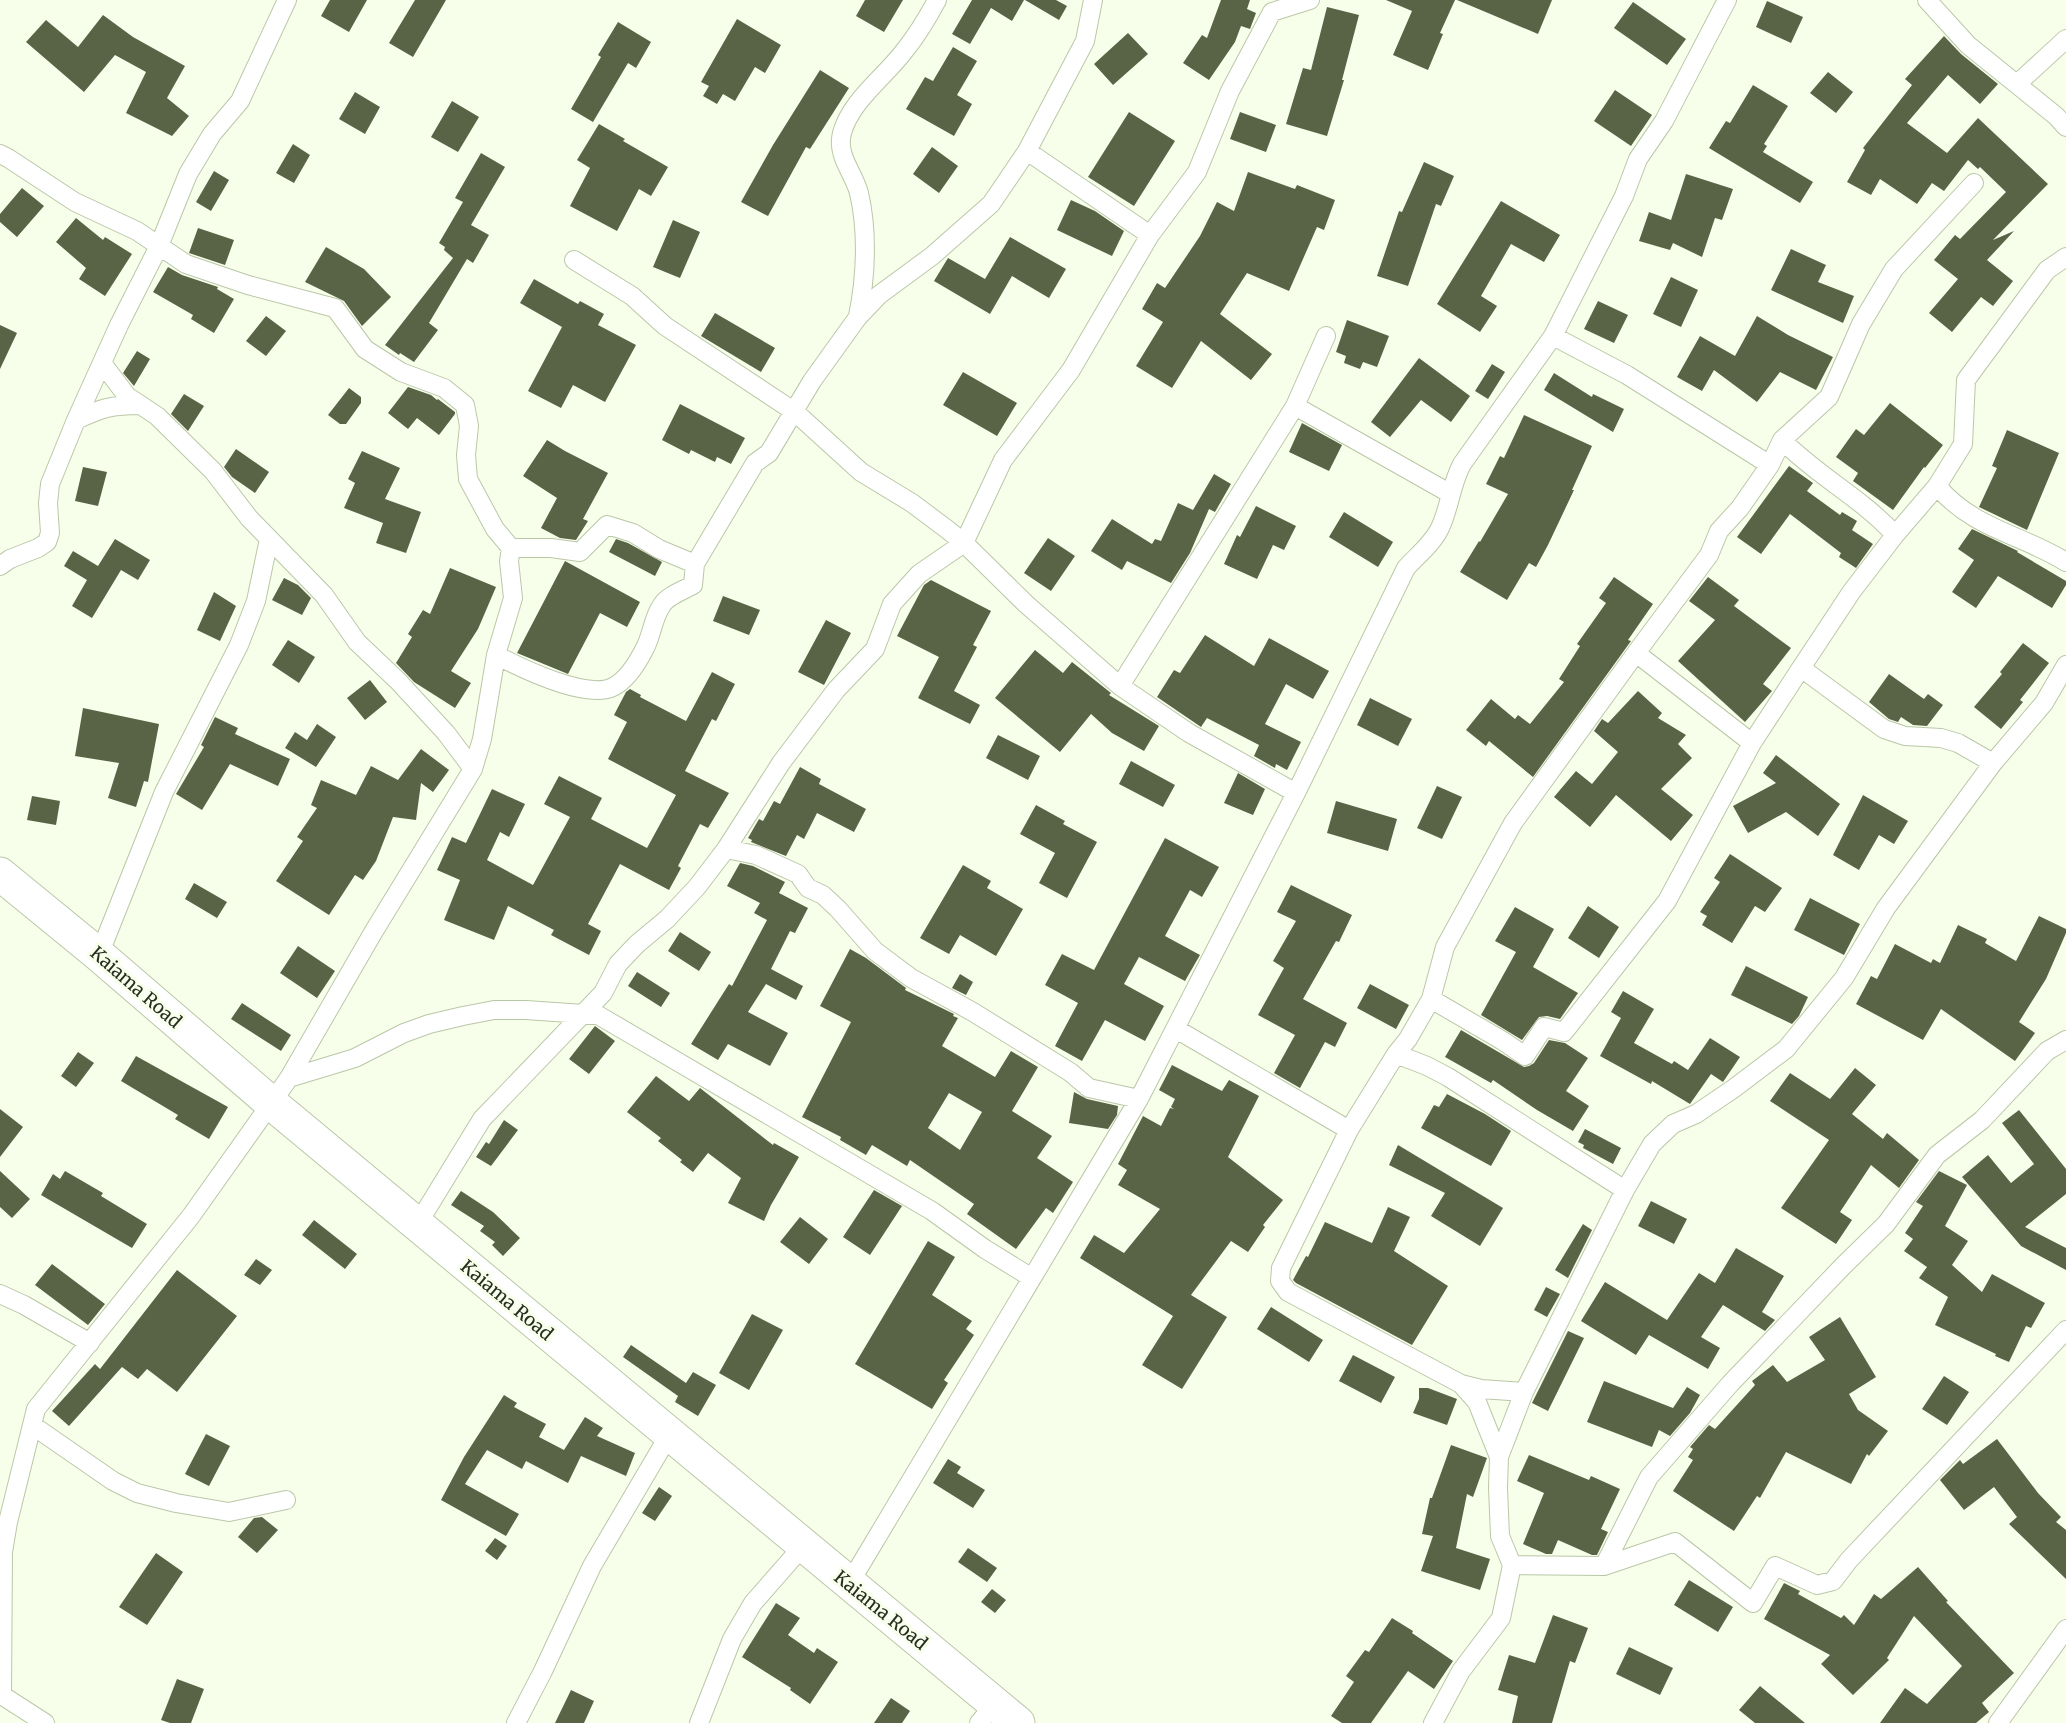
<svg xmlns="http://www.w3.org/2000/svg" width="2066" height="1723" font-family="Merriweather,serif">
<style>
.building{fill:#596447;fill-rule:evenodd}
.lines{fill:none;stroke-linecap:round;stroke-linejoin:round}
.street-casing{stroke:#bac7a7;stroke-width:20}
.highway-casing{stroke:#bac7a7;stroke-width:35}
.street{stroke:#fff;stroke-width:18}
.highway{stroke:#fff;stroke-width:33}
.labels{text-anchor:middle;dominant-baseline:central;stroke-width:6;stroke-linejoin:round;paint-order:stroke}
.street-label{font-size:18px;fill:#282d21;stroke:#f7ffeb}
</style>
<rect width="100%" height="100%" fill="#f7ffeb"/>
<path class="building" d="M330,0H367L349,32L321,16Z
M415,0H446L413,57L389,43Z
M865,0H903L884,32L856,16Z
M972,0H1024L1012,21L991,8L970,44L952,34Z
M1025,0H1056L1067,6L1059,20Z
M1221,0H1250L1247,9L1256,13L1250,29L1241,26L1235,42L1209,80L1183,63L1202,35L1207,38Z
M1386,0H1455L1440,33L1443,34L1428,70L1393,55L1412,11Z
M1457,0H1552L1538,34Z
M1767,1L1803,17L1791,43L1756,27Z
M1633,2L1686,39L1667,65L1614,28Z
M1327,7L1359,15L1342,80H1344L1327,136L1286,124L1303,68L1311,70Z
M103,15L133,37L185,66L167,98L189,116L172,136L126,113L146,72L115,55L84,92L26,42L46,20L78,47Z
M737,19L781,45L765,73L755,67L735,101L723,94L717,104L703,96L709,86L701,82Z
M618,22L651,42L636,68L628,63L593,122L571,109L601,57L598,55Z
M1128,33L1148,54L1113,85L1094,64Z
M1944,36L1961,54L1998,84L1980,104L1948,75L1907,123L1947,153L1978,118L2048,184L1993,240L2014,231L1987,260L2013,281L1993,306L1981,297L1952,332L1929,313L1958,279L1934,260L1955,235L1960,239L2006,192L1980,167L1978,169L1968,160L1944,191L1932,183L1917,204L1880,179L1871,195L1847,182L1865,150L1863,148L1912,85L1905,79Z
M953,47L977,61L957,95L972,104L954,136L906,109L925,77L933,81Z
M820,70L849,88L810,149L806,147L768,216L741,202L773,145Z
M1828,72L1853,92L1836,113L1810,93Z
M1753,85L1788,106L1764,144L1767,146L1763,152L1813,182L1800,203L1709,148L1726,121L1730,123Z
M1615,90L1652,115L1631,146L1594,121Z
M355,92L380,107L365,134L339,119Z
M452,101L479,117L458,152L431,137Z
M1129,112L1175,141L1134,206L1088,177Z
M1240,112L1276,125L1266,152L1230,139Z
M599,124L625,139L623,141L668,167L651,196L639,189L617,231L570,206L590,168L577,160Z
M293,144L310,155L294,183L276,173Z
M932,147L958,166L939,193L913,174Z
M481,153L505,167L471,225L489,235L473,263L467,259L429,323L438,330L414,362L400,353L399,355L385,345L453,258L444,250L445,247L439,243L463,202L455,198Z
M1424,162L1454,176L1441,206L1436,204L1408,286L1377,276L1399,211L1402,212Z
M214,171L229,180L211,211L196,202Z
M1248,172L1295,189L1297,185L1335,200L1324,230L1317,227L1289,291L1247,273L1220,314L1272,354L1251,380L1201,341L1172,388L1136,366L1163,322L1142,309L1157,283L1165,288L1200,236L1217,202L1234,211Z
M1686,174L1733,189L1722,220L1715,218L1702,257L1673,243L1670,250L1639,241L1649,212L1671,220Z
M22,188L44,206L17,237L0,222V214Z
M1071,200L1095,211L1124,231L1112,256L1057,230Z
M1501,201L1560,235L1544,262L1511,244L1481,296L1497,306L1480,332L1437,304Z
M76,218L103,240L105,237L132,254L105,296L79,279L86,268L56,242Z
M673,220L700,232L680,278L653,267Z
M198,228L234,240L225,265L189,253Z
M1010,237L1066,269L1049,298L1012,276L990,314L934,281L948,258L985,279Z
M326,247L364,269L391,297L362,326L344,301L305,282Z
M1791,249L1826,265L1818,282L1854,296L1843,323L1771,290Z
M168,267L182,275L218,287L217,289L234,299L214,333L191,319L193,315L153,292Z
M1671,277L1698,290L1681,327L1653,314Z
M534,279L578,304L580,301L604,314L598,325L636,345L605,402L573,385L561,408L528,391L562,327L520,303Z
M1598,301L1628,315L1614,343L1584,329Z
M715,313L775,348L761,372L701,336Z
M266,316L286,331L266,356L246,341Z
M1757,316L1788,335L1833,357L1816,390L1780,372L1757,402L1714,370L1702,391L1677,377L1700,336L1735,356Z
M1347,320L1389,336L1377,367L1363,362L1360,369L1344,363L1346,356L1336,352Z
M0,325L17,333L0,369Z
M137,351L150,359L134,386L123,373Z
M1419,358L1470,396L1451,422L1421,400L1390,437L1371,422Z
M1492,364L1505,372L1488,399L1475,391Z
M963,372L1017,403L997,436L943,405Z
M1554,373L1592,397L1593,394L1624,409L1613,432L1544,390Z
M408,387L431,395L437,400L438,399L455,412V414L439,435L417,418L408,429L388,413Z
M349,388L361,397V403L346,424H340L328,415Z
M184,394L204,406L188,431L171,414Z
M1890,403L1943,445L1925,468L1924,467L1893,510L1853,481L1858,473L1836,457L1856,429L1864,435Z
M680,404L745,438L731,464L717,457L715,462L691,450L689,454L662,440Z
M1524,415L1592,446L1572,490H1574L1548,545L1536,567L1529,563L1507,600L1460,572L1479,541L1480,542L1508,494L1486,484L1500,456L1504,458Z
M1302,423L1342,445L1329,471L1289,452Z
M2007,430L2059,453L2027,530L1979,507L1997,468L1992,466Z
M547,440L565,451L608,473L583,519L588,521L576,540L560,538L541,528L557,498L523,476Z
M236,449L269,472L255,493L232,477L224,467Z
M362,451L400,468L385,499L421,512L406,553L376,543L383,523L344,508L355,483L348,479Z
M1789,466L1813,483L1807,491L1840,515L1842,512L1857,521L1852,530L1873,544L1856,568L1839,557L1841,553L1790,514L1761,554L1737,537Z
M83,467L107,472L98,506L75,501Z
M1214,474L1231,484L1215,512L1209,509L1190,553L1171,583L1127,561L1122,570L1091,551L1112,519L1152,544L1155,539L1161,541L1178,503L1193,510Z
M1256,506L1296,526L1284,550L1273,545L1257,579L1224,564L1237,535L1240,537Z
M1344,512L1393,542L1378,567L1329,537Z
M1972,529L2018,551L2017,552L2066,581V585L2052,608L1998,576L1976,608L1952,592L1974,560L1958,549Z
M1048,538L1075,556L1051,591L1024,573Z
M115,539L150,560L138,580L121,570L92,618L72,606L87,580L64,566L73,551L98,566Z
M616,539L628,543L662,562L655,576L609,552Z
M565,561L640,602L627,627L600,613L568,674L517,653Z
M450,568L496,587L478,629L451,671L471,683L455,708L414,682L396,663L412,637L408,634L423,610L430,614Z
M1614,577L1653,604L1628,640L1631,641L1533,777L1489,741L1486,746L1466,730L1491,699L1515,719L1518,715L1530,724L1564,682L1559,679L1580,646L1577,644L1606,603L1599,598Z
M1708,577L1739,600L1734,606L1791,648L1763,684L1772,691L1745,722L1678,661L1715,620L1689,601Z
M284,578L298,585L311,598L302,615L272,600Z
M931,580L991,611L973,645L977,647L954,691L980,705L970,724L918,698L939,657L897,636L924,585Z
M214,592L236,606L220,641L197,630Z
M723,596L760,610L749,635L713,621Z
M826,620L851,633L824,685L798,672Z
M1205,635L1254,666L1269,638L1329,671L1313,699L1286,684L1265,724L1301,742L1287,770L1276,764L1275,768L1254,756L1259,745L1207,718L1201,727L1157,697L1174,670L1180,673Z
M288,640L315,657L299,683L272,665Z
M2023,643L2049,663L2020,700L2023,702L2001,729L1974,707L2002,674L2000,672Z
M1035,650L1063,673L1072,662L1111,693L1109,695L1159,726L1144,751L1112,733L1091,714L1060,752L995,698Z
M712,672L735,684L716,721L712,719L685,771L729,793L708,828L700,824L678,866L681,868L669,890L620,864L588,924L601,931L589,955L551,935L554,930L508,906L494,940L444,920L460,880L437,870L452,837L466,843L492,789L525,804L509,837L500,832L487,860L533,885L570,817L544,804L559,776L602,798L591,819L647,848L676,795L608,759L627,722L614,715L626,692L630,689L641,695L640,697L686,721Z
M1889,674L1924,699L1928,694L1943,705L1927,726L1913,725L1901,717L1898,722L1889,719L1869,702Z
M370,680L387,702L365,720L347,698Z
M1638,691L1662,713L1658,718L1686,735L1678,744L1692,758L1661,789L1693,815L1671,841L1616,795L1590,827L1554,797L1576,771L1592,784L1618,752L1594,731L1602,719L1608,723Z
M1370,698L1412,719L1398,746L1357,725Z
M83,708L159,724L148,782L144,781L136,807L108,798L119,763L75,756Z
M215,717L238,728L235,734L290,759L278,786L230,764L202,810L176,794L204,747L201,745Z
M317,724L336,737L316,767L285,748L295,732L307,740Z
M998,735L1040,756L1028,780L986,758Z
M421,749L449,770L433,792L421,783L416,820L393,817L376,861L363,880L355,875L329,915L276,881L303,841L297,837L317,808L311,805L321,780L356,795L371,766L398,780Z
M1776,755L1840,804L1818,836L1786,812L1748,833L1733,806L1776,783L1763,773Z
M1131,761L1175,785L1163,807L1119,784Z
M800,767L821,779L819,784L866,809L854,832L817,813L804,839L797,835L786,856L751,842L752,840L748,838L759,819L763,821L774,801L780,804Z
M1238,773L1265,789L1253,815L1224,803Z
M1437,786L1462,797L1442,839L1417,828Z
M1863,795L1908,821L1894,844L1879,835L1859,870L1833,855Z
M32,796L60,801L56,825L27,820Z
M1336,801L1397,819L1388,851L1327,833Z
M1036,805L1065,821L1063,824L1097,842L1067,898L1039,883L1055,853L1020,834Z
M1165,838L1219,867L1202,897L1190,890L1165,936L1200,955L1185,981L1139,957L1124,984L1164,1006L1145,1041L1105,1020L1082,1061L1055,1046L1078,1003L1045,985L1062,954L1094,970Z
M1730,854L1782,888L1765,912L1755,906L1732,943L1702,925L1707,916L1700,912L1720,882L1714,878Z
M740,863L753,866L785,882L779,893L808,908L795,933L790,931L771,969L803,986L796,1000L766,984L748,1012L788,1033L770,1066L728,1044L718,1060L691,1044L729,984L732,986L767,920L754,913L760,903L727,886Z
M963,865L991,881L987,888L1023,909L996,956L960,935L949,954L920,938Z
M194,883L227,902L217,918L185,899Z
M1291,885L1352,915L1339,942L1336,941L1303,999L1347,1023L1335,1047L1325,1042L1300,1088L1274,1073L1295,1035L1258,1015L1284,968L1273,961L1296,921L1277,912Z
M1810,898L1860,924L1844,955L1794,930Z
M1588,906L1619,927L1599,958L1568,938Z
M1515,907L1554,929L1533,967L1578,993L1560,1019L1547,1016L1539,1017L1522,1040L1481,1015L1516,952L1495,941Z
M2039,916L2066,929V933L2046,979L2019,1022L2035,1033L2015,1061L1941,1009L1923,1040L1856,1004L1871,976L1877,979L1895,944L1931,963L1933,959L1940,963L1958,925L1987,939L1985,943L2016,961Z
M680,932L711,952L699,971L668,951Z
M298,946L335,971L317,998L280,973Z
M850,949L866,958L906,988L905,990L954,1014L953,1016L958,1018L942,1046L995,1077L1011,1051L1038,1067L1012,1111L1052,1136L1037,1158L1073,1182L1053,1213L1046,1208L1016,1249L967,1214L974,1204L910,1160L907,1166L872,1145L866,1155L840,1140L841,1137L802,1117L851,1022L820,1006ZM949,1093L982,1112L960,1150L928,1128Z
M1746,966L1808,997L1799,1016L1792,1024L1731,995Z
M637,972L670,993L661,1007L628,986Z
M960,974L973,982L966,995L952,988Z
M1370,984L1409,1005L1396,1029L1357,1008Z
M1623,991L1654,1009L1634,1043L1672,1064L1674,1061L1688,1070L1710,1038L1740,1057L1723,1082L1711,1074L1690,1104L1652,1081L1651,1084L1600,1056L1621,1018L1611,1012Z
M242,1003L291,1035L281,1051L231,1019Z
M595,1026L615,1041L589,1074L569,1059Z
M1461,1030L1524,1067L1529,1066L1534,1063L1549,1040L1565,1043L1588,1058L1566,1091L1589,1106L1573,1131L1537,1110L1493,1080L1491,1083L1445,1057Z
M78,1052L94,1063L76,1087L61,1076Z
M136,1056L228,1107L209,1139L175,1119L178,1115L121,1081Z
M1172,1065L1222,1091L1229,1080L1259,1096L1228,1157L1283,1200L1263,1225L1265,1227L1248,1252L1231,1241L1191,1295L1227,1317L1182,1389L1142,1365L1173,1316L1080,1258L1094,1235L1124,1253L1160,1209L1118,1185L1127,1170L1118,1164L1143,1116L1161,1126L1170,1108L1174,1109L1171,1107L1175,1099L1159,1090Z
M1855,1068L1876,1085L1852,1114L1883,1139L1887,1133L1919,1160L1899,1188L1871,1165L1840,1212L1852,1220L1836,1244L1781,1208L1829,1140L1770,1101L1790,1073L1830,1099Z
M656,1076L689,1101L700,1088L773,1145L774,1143L799,1157L771,1205L764,1221L728,1203L741,1178L708,1153L693,1172L680,1162L682,1160L658,1141L661,1138L627,1112Z
M1074,1092L1087,1099L1118,1106L1117,1115L1108,1129L1069,1123Z
M1447,1094L1485,1114L1511,1131L1491,1166L1421,1128L1434,1105L1439,1107Z
M0,1109L23,1127L0,1157Z
M2019,1110L2066,1169V1194L2025,1227L2066,1248V1270L2021,1246L1962,1177L1988,1155L2011,1183L2034,1164L2002,1123Z
M504,1120L518,1130L491,1166L476,1157L486,1142L489,1144Z
M1585,1129L1621,1148L1613,1164L1583,1148L1584,1145L1578,1142Z
M1398,1145L1503,1208L1480,1246L1431,1216L1445,1193L1389,1165Z
M0,1171L30,1199L12,1218L0,1207Z
M65,1171L103,1193L101,1196L147,1224L132,1248L41,1195L53,1174L60,1179Z
M1939,1171L1967,1185L1945,1226L1968,1241L1952,1265L1982,1292L1992,1274L2045,1303L2031,1328L2026,1326L2009,1362L1995,1356L1996,1354L1935,1325L1948,1297L1919,1278L1927,1267L1904,1251L1913,1239L1905,1233L1923,1206L1916,1202Z
M874,1190L902,1206L870,1255L843,1237Z
M461,1191L493,1212L520,1238L503,1256L492,1245L495,1242L480,1231L484,1226L451,1205Z
M1651,1201L1687,1219L1674,1244L1638,1226Z
M1388,1207L1410,1217L1394,1251L1448,1286L1412,1345L1296,1283L1293,1280L1306,1256L1308,1257L1325,1222L1372,1243Z
M800,1217L828,1239L809,1264L780,1242Z
M314,1220L357,1254L345,1269L302,1235Z
M1583,1224L1592,1230L1568,1278L1555,1270Z
M928,1241L955,1257L932,1295L972,1321L966,1329L974,1335L944,1380L948,1383L932,1409L855,1364Z
M1736,1248L1784,1276L1762,1312L1775,1320L1765,1331L1723,1305L1701,1337L1720,1348L1708,1369L1649,1335L1636,1355L1581,1321L1605,1282L1667,1320L1699,1273L1715,1283Z
M256,1259L272,1270L260,1285L244,1275Z
M52,1264L105,1304L88,1325L35,1285Z
M177,1270L237,1316L177,1392L147,1369L138,1379L122,1367L69,1426L52,1411L95,1364L100,1369Z
M1546,1287L1560,1294L1547,1317L1534,1310Z
M1271,1307L1323,1340L1309,1362L1257,1329Z
M752,1314L783,1330L749,1390L719,1373Z
M1840,1317L1876,1377L1849,1394L1858,1410L1888,1431L1869,1456L1867,1454L1851,1484L1786,1452L1760,1498L1757,1496L1734,1531L1673,1491L1693,1460L1688,1457L1693,1449L1690,1447L1709,1425L1715,1429L1755,1385L1752,1381L1773,1365L1787,1382L1825,1360L1809,1337Z
M1568,1331L1584,1338L1548,1411L1532,1403Z
M631,1345L686,1383L693,1372L716,1385L698,1416L675,1402L678,1396L623,1357Z
M1353,1355L1395,1377L1381,1403L1339,1381Z
M1944,1376L1969,1392L1947,1425L1922,1409Z
M1604,1381L1673,1408L1687,1387L1700,1395L1690,1413L1670,1436L1659,1430L1652,1447L1587,1422Z
M1419,1388H1428L1457,1399L1447,1425L1413,1413L1419,1399Z
M504,1395L517,1403L514,1407L546,1424L539,1437L564,1450L585,1417L603,1428L597,1436L635,1453L626,1476L581,1456L568,1483L526,1461L522,1469L487,1450L465,1484L519,1514L506,1536L441,1500L464,1457Z
M206,1434L230,1446L209,1486L185,1474Z
M1997,1439L2038,1493L2061,1517L2056,1522L2066,1530V1579L2009,1524L2017,1517L1994,1487L1964,1510L1940,1480L1960,1460L1963,1464Z
M1451,1445L1487,1458L1473,1497L1467,1494L1456,1548L1490,1559L1480,1590L1421,1571L1433,1536L1422,1534L1430,1498H1432Z
M1529,1455L1589,1480L1591,1476L1620,1489L1601,1529L1608,1532L1597,1555H1592L1558,1540L1552,1554H1546L1523,1544L1544,1493L1517,1481Z
M948,1459L961,1467L957,1473L985,1490L973,1508L933,1483Z
M659,1487L672,1496L655,1521L642,1513Z
M262,1517L278,1530L257,1553L238,1537L254,1518Z
M495,1538L507,1546L497,1560L485,1551Z
M968,1548L997,1568L987,1582L958,1562Z
M156,1553L183,1572L147,1625L119,1607Z
M1918,1567L1948,1601L1946,1602L2014,1673L1982,1703L1989,1712L1976,1723H1880L1905,1688L1927,1704L1962,1666L1914,1616L1887,1658L1889,1660L1853,1695L1821,1664L1830,1655L1764,1619L1784,1583L1800,1591L1798,1594L1841,1618L1844,1615L1854,1625L1874,1594L1881,1599Z
M1689,1580L1733,1607L1718,1632L1674,1605Z
M992,1589L1006,1600L995,1613L981,1602Z
M776,1603L800,1618L788,1635L814,1653L817,1648L838,1662L810,1704L790,1690L791,1688L742,1657Z
M1553,1615L1588,1628L1575,1663L1570,1661L1552,1723H1512L1518,1696L1498,1690L1509,1655L1535,1663Z
M1392,1618L1413,1631L1412,1633L1453,1661L1434,1689L1408,1671L1371,1723H1342L1331,1716L1354,1682L1346,1676L1365,1650L1369,1652Z
M1629,1647L1673,1668L1660,1695L1616,1674Z
M177,1679L204,1689L191,1723H170L161,1720Z
M1760,1686L1805,1723H1755L1739,1710Z
M571,1690L594,1701L584,1723H555Z
M891,1698L910,1711L902,1723H874Z"/>
<g class="lines">
<defs>
<path id="street" d="M1927,0L1968,45L2056,116L2066,127
M2017,84L2066,39
M1027,151L1085,41L1093,0
M0,154L8,158L75,202L137,231L186,264L248,285L335,308L365,349L401,372L444,388L465,405L469,426L466,455L468,479L495,529L511,548
M574,260L632,296L665,326L795,412L861,472L912,503L948,530L964,543L1026,604L1120,686L1189,733L1296,793
M858,316C866,277 868,232 859,193C854,173 836,156 842,133C851,100 885,77 905,50C917,35 928,17 937,0
M1553,336L1627,375L1770,465L1782,440C1817,476 1862,498 1895,535L1937,486C1973,529 2021,534 2066,562
M102,363L127,396L157,416L213,471L249,518L324,595L357,642L398,681L446,733L473,769
M1295,406L1326,336
M76,420C102,408 111,405 140,405
M1782,440L1829,397L1861,324L1894,269L1974,183
M1770,465L1740,508L1719,531L1709,555L1636,653L1752,743L1801,668
M1937,486L1963,444L1966,380L2047,270L2066,257
M1895,535L1852,591L1801,668L1884,729L1905,736L1941,738L1958,743L1993,763
M0,566L10,559L38,548L47,542L50,533L48,503L50,484L76,420L119,325L159,246L188,174L212,134L240,101L287,0
M496,655C521,668 586,700 613,687C627,680 638,662 645,648C652,635 653,617 662,605C667,596 684,590 693,585L695,564
M1120,686L1295,406L1451,494
M726,849L781,763L836,690L875,649L892,604L919,574L964,543L1003,460L1071,370L1150,235
M99,955L164,792L239,645L256,601L269,539
M1431,999L1445,947L1513,823L1636,653
M1176,1029L1349,1130
M1396,1054L1408,1039L1431,999L1503,1041L1525,1056L1544,1027L1564,1032L1667,901L1752,743
M289,1078L355,1058L404,1033L429,1024L463,1016L494,1010H526L598,1015L932,1211L985,1249L1032,1278L1139,1099L1296,793L1406,568C1418,555 1433,543 1440,528C1450,507 1451,484 1462,464L1553,336L1624,196L1638,159L1664,121L1727,0
M417,1225L482,1119L603,993L618,964L637,944L667,919L697,887L726,849L756,855L798,874L808,888L823,895L838,909L875,951L911,978L973,1012L1070,1072L1089,1088L1139,1099
M0,1294L24,1305L90,1343
M1461,1384L1477,1402L1499,1457
M1524,1392L1481,1389L1461,1384L1288,1292L1280,1281L1281,1268L1349,1130L1396,1054L1427,1066L1448,1077L1625,1190
M32,1425L113,1481L137,1493L176,1503L229,1512L286,1500
M1512,1565L1604,1566L1675,1542L1753,1603L1775,1566L1817,1585L1833,1581L1849,1560L2066,1330
M1604,1566L1649,1477L1730,1384L1843,1266L1886,1224L1937,1155L1982,1120L2047,1051L2066,1040
M849,1584L1032,1278
M0,1694L45,1723
M2,1695L3,1552L8,1522L36,1409L191,1216L289,1078L374,931L473,769L482,739L496,655L513,598L509,561L511,548H551L580,552L607,525L633,533L659,549L695,564L755,463L769,453L812,381L858,317L879,295L932,256L991,204L1027,151L1150,235L1197,172L1230,91L1272,12L1310,0
M516,1723L543,1671L592,1566L669,1435
M699,1723L732,1639L753,1603L803,1546
M979,1723L995,1704
M1433,1723L1461,1671L1501,1618L1512,1565L1500,1536L1498,1488L1499,1457L1524,1392L1625,1190L1652,1144L1673,1124L1696,1114L1733,1089L1786,1049L1844,978L1886,908L1993,763L2044,703L2066,665
M1998,1723L2066,1629"/>
<path id="highway" d="M0,874L99,955L271,1103L1018,1723"/>
</defs>
<use href="#street" class="street-casing"/>
<use href="#highway" class="highway-casing"/>
<use href="#street" class="street"/>
<use href="#highway" class="highway"/>
</g>
<g class="labels">
<g class="street-label">
<text transform="translate(136 987) rotate(41)">Kaiama Road</text>
<text transform="translate(507 1300) rotate(40)">Kaiama Road</text>
<text transform="translate(881 1610) rotate(39)">Kaiama Road</text>
</g>
</g>
</svg>
